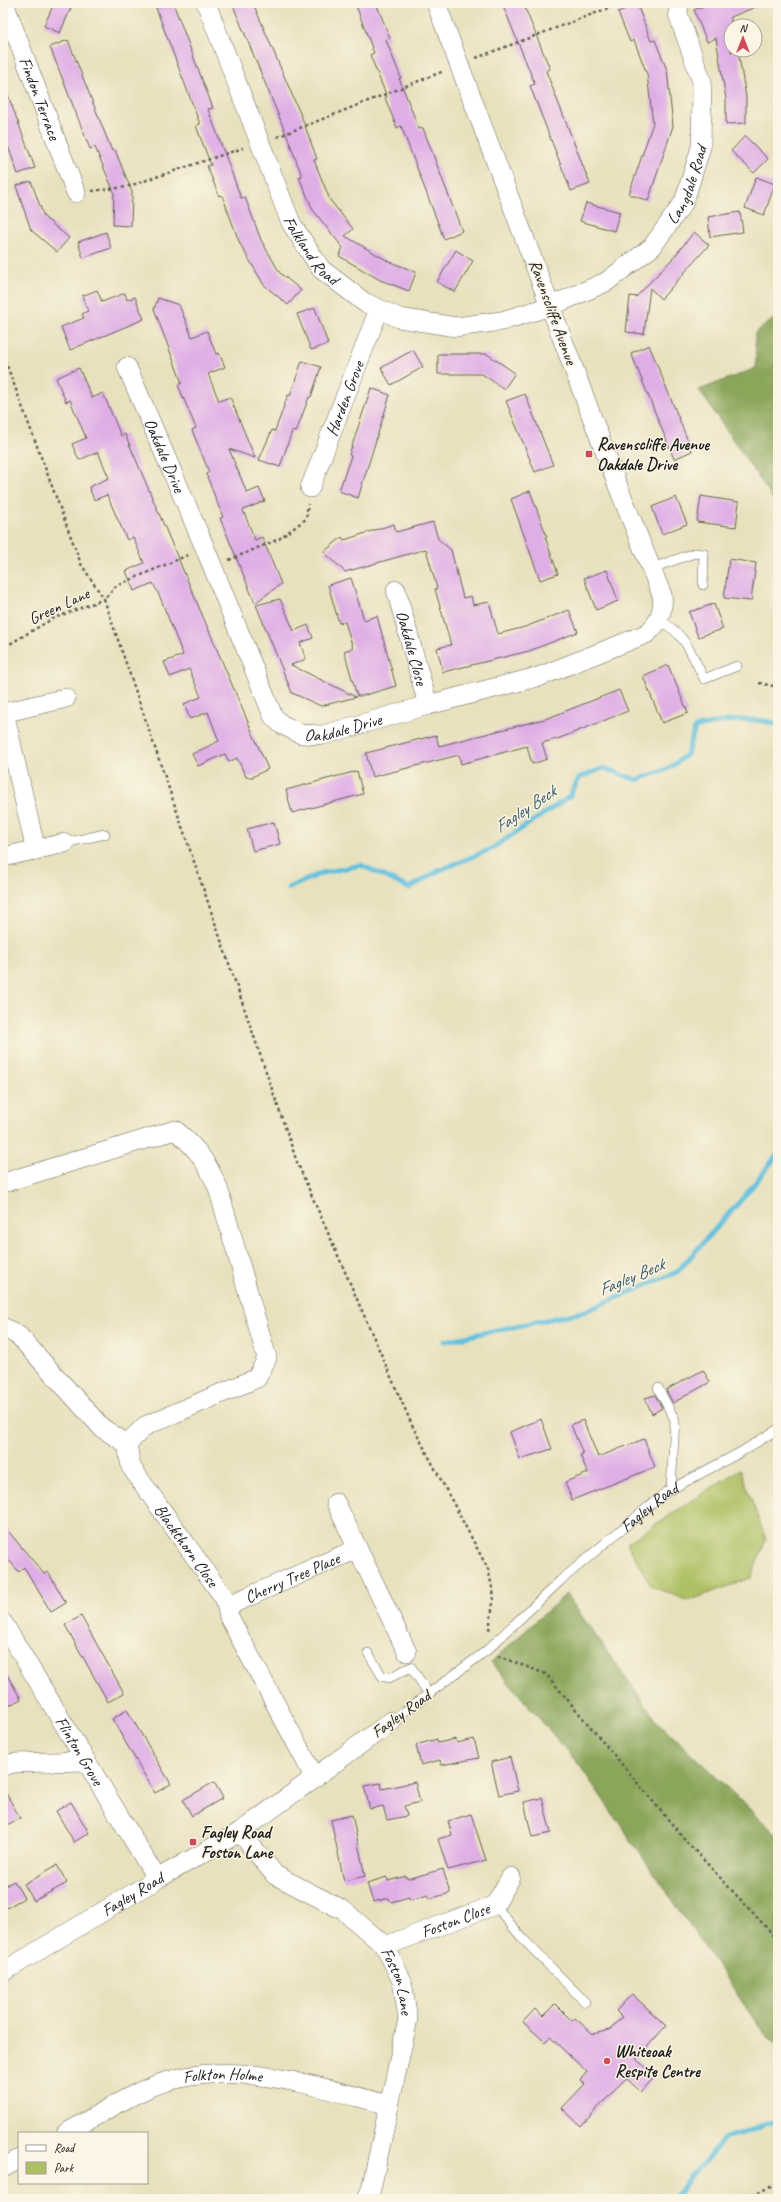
<svg xmlns="http://www.w3.org/2000/svg" width="781" height="2202" font-family="Caveat,sans-serif">
<style>
.green{fill:#adc064;stroke:#646e40}
.forest{fill:#8aa65a;stroke:#53613b}
.lines{fill:none;stroke-linecap:round;stroke-linejoin:round}
.stream{stroke:#60c0de;stroke-width:5}
.building{fill:#dfaee6}
.service-casing{stroke:#636155;stroke-width:10}
.minor-casing{stroke:#636155;stroke-width:20}
.path{stroke:#636155;stroke-width:2.5;stroke-dasharray:3 3;stroke-linecap:butt}
.service{stroke:#fff;stroke-width:9}
.minor{stroke:#fff;stroke-width:19}
.poi-dot{fill:#d1495b;stroke:#fcf5e5;stroke-width:1.5}
.labels{text-anchor:middle;dominant-baseline:central;stroke-width:3;stroke-linejoin:round;paint-order:stroke}
.street-label{font-size:17px;fill:#1c1c1c;stroke:#fcf5e5}
.poi-label{font-size:17px;font-weight:bold;fill:#1c1c1c;stroke:#fcf5e5;text-anchor:start}
.water-label{font-size:18px;font-style:italic;fill:#375e6a;stroke:#fcf5e5}
</style>
<rect width="100%" height="100%" fill="#fcf5e5"/>
<filter id="ink" filterUnits="userSpaceOnUse"><feTurbulence type="fractalNoise" baseFrequency=".025" numOctaves="2"/><feDisplacementMap in="SourceGraphic" scale="8" xChannelSelector="R" yChannelSelector="G"/><feConvolveMatrix kernelMatrix="1 2 1 2 8 2 1 2 1" color-interpolation-filters="sRGB"/></filter>
<filter id="wash" filterUnits="userSpaceOnUse"><feTurbulence type="fractalNoise" baseFrequency=".012" numOctaves="4" result="noise"/><feDisplacementMap in="SourceGraphic" scale="16" xChannelSelector="R" yChannelSelector="G"/><feGaussianBlur stdDeviation="0.9" result="paint"/><feColorMatrix in="noise" values="0 0 0 0 0 0 0 0 0 0 0 0 0 0 0 0 0 1.4 0 .05"/><feComposite in="paint" operator="in"/></filter>
<g filter="url(#wash)">
<rect width="100%" height="100%" fill="#e8e1be"/>
<path class="green" d="M740,1469L766,1539L751,1578L688,1601L651,1586L627,1543Z"/>
<path class="forest" d="M778,316V506L699,390L756,368L755,333Z
M566,1594L657,1721L778,1836V2045L767,2038L580,1766L491,1662Z"/>
<g class="lines">
<path class="stream" d="M288,888L322,873L361,865L409,888L438,871L491,849L569,797L580,777L604,768L637,780L670,768L687,754L695,728C723,720 750,716 778,724
M445,1341L583,1312L677,1272L742,1199L778,1154
M673,2199L725,2138L778,2120"/>
</g>
<g id="blocks">
<path class="building" d="M54,3H73L60,33L44,26Z
M170,3H173L213,108L208,109L241,198L245,197L261,240L280,273L301,290L288,305L264,285L240,244L222,195L219,196L207,166L211,165L196,126L200,124L156,8Z
M232,3H253L302,118L317,159L314,160L330,200L353,229L345,236L388,261L416,272L409,291L380,280L339,256L343,248L313,210L299,177L302,176L287,136Z
M355,3H376L390,38L386,40L401,78H399L419,129L423,128L462,231L444,239L401,126L397,128L385,98L387,97L370,55L374,53Z
M502,3H523L550,69L546,71L590,184L571,191L530,86L535,84Z
M711,3H765L731,17V52L738,51L746,97V123L726,124V99L716,38L707,42L694,10Z
M637,4L651,41L655,40L667,70L673,126L648,201L629,194L653,123L647,74L634,40L630,42L618,12Z
M68,40L112,151L115,150L132,192L131,226L113,225L114,192L95,147L90,149L50,47Z
M5,87L35,168L18,174L3,132V88Z
M745,136L768,159L754,173L731,151Z
M756,177L775,184L764,215L745,208Z
M31,181L44,217L69,238L57,252L31,230L16,186Z
M586,203L620,212L614,231L580,221Z
M740,212L743,232L710,237L708,217Z
M106,232L111,248L83,258L78,242Z
M694,232L709,245L661,299L650,288L644,334L626,332L630,296L636,297L674,257Z
M456,250L473,261L455,292L437,282Z
M97,290L102,302L125,293L127,300L135,297L144,319L70,350L61,327L84,318L82,314L88,311L82,296Z
M158,298L179,305L192,337L207,331L216,354L219,353L225,367L208,374L219,401L230,397L255,458L229,449L247,493L259,488L265,501L243,510L255,540L262,537L281,584L255,603L220,518L223,517L206,474L209,472L192,430L196,428L178,385L182,383L154,309Z
M315,308L328,344L311,350L297,314Z
M649,345L692,451L674,459L631,353Z
M413,350L423,367L391,385L381,368Z
M438,354H487L515,373L504,389L482,374H438Z
M302,361L321,367L311,397H309L296,432L292,431L280,467L259,460L272,430L275,431L288,395L290,396Z
M79,368L92,398L103,393L121,436L125,434L268,769L252,777H246L237,758L229,762L225,754L198,766L192,754L219,741L208,712L190,719L184,704L201,697L189,669L170,677L164,662L183,655L160,597L153,583L134,591L126,571L144,563L133,537L127,540L107,495L94,500L89,487L109,478L98,452L79,460L72,444L86,438L70,400L66,402L56,378Z
M371,388L390,395L358,498L339,491L351,456L349,455Z
M525,394L553,465L535,472L506,401Z
M530,491L547,537H545L558,574L540,580L511,499Z
M701,496L739,502L736,527L697,522Z
M676,497L687,524L662,534L652,507Z
M433,522L438,539L451,550L463,598L471,596L473,605L489,602L498,634L525,627L569,610L578,632L529,651L443,672L437,648L451,645L435,589L437,588L426,549L345,572L324,552L342,537L344,540L394,524L396,532Z
M729,559L756,563L751,601L724,598Z
M607,570L618,601L596,610L584,578Z
M351,578L364,620L377,616L396,686L362,696H357L344,651L353,648L345,622L339,623L328,585Z
M280,599L294,631L308,625L313,638L300,643L306,659L291,665L356,697L321,706L292,693L256,605Z
M714,604L723,629L698,637L689,612Z
M668,665L688,713L662,723L643,676Z
M619,690L628,711L560,738L542,743L547,759L532,764L527,746L461,764L459,755L372,777L366,753L436,735L439,746L548,718Z
M357,771L363,794L292,813L286,790Z
M274,822L280,844L253,851L247,829Z
M703,1370L710,1382L673,1403L666,1390Z
M655,1395L662,1408L652,1414L645,1398Z
M541,1419L552,1449L520,1459L510,1432Z
M583,1420L598,1457L644,1439L655,1467L572,1500L565,1482L588,1473L580,1455L583,1454L571,1425Z
M3,1525L44,1574L48,1572L66,1603L51,1612L24,1567L19,1572L3,1553Z
M81,1616L124,1693L108,1702L65,1625Z
M3,1668L21,1699L3,1709Z
M127,1710L171,1784L155,1793L112,1719Z
M437,1739L438,1743L456,1739L457,1743L474,1739L479,1758L441,1765L440,1760L421,1765L416,1745Z
M510,1757L518,1791L499,1795L491,1762Z
M214,1782L223,1798L192,1816L183,1800Z
M415,1782L420,1802L404,1806L407,1816L387,1820L383,1806L370,1809L364,1786L381,1783L382,1789Z
M3,1788L20,1818L3,1827Z
M542,1798L551,1833L532,1837L524,1802Z
M71,1802L89,1833L74,1842L56,1811Z
M471,1814L486,1860L448,1870L438,1839L452,1835L448,1821Z
M352,1815L365,1876L344,1881L331,1820Z
M57,1865L67,1883L34,1901L24,1884Z
M443,1869L450,1893L429,1899L428,1895L410,1900L409,1897L391,1902L389,1898L373,1902L367,1883L387,1877L388,1881L406,1876L407,1879Z
M14,1881L24,1898L3,1910V1887Z
M632,1994L666,2026L636,2059L655,2076L641,2092L626,2078L581,2126L562,2108L585,2084L580,2080L587,2072L550,2037L545,2042L523,2022L535,2009L543,2016L555,2004L572,2021L575,2018L593,2034L610,2030L622,2017L616,2011Z"/>
</g>
</g>
<g filter="url(#ink)">
<use href="#blocks" fill-opacity="0" stroke="#636155" stroke-width="1"/>
<g class="lines">
<defs>
<g id="service">
<path d="M652,568L695,553L704,554L703,585"/>
<path d="M659,621C685,632 692,655 704,679L737,666"/>
<path d="M65,843L105,834"/>
<path d="M658,1388L675,1420L671,1489"/>
<path d="M368,1653L382,1676L389,1678L411,1667L429,1694"/>
<path id="s1" d="M392,1721L486,1651L560,1581L666,1492L741,1452L778,1429"/>
<path d="M495,1905L522,1938L585,2002"/>
</g>
<g id="minor">
<path id="s2" d="M4,3L76,193"/>
<path id="s3" d="M206,3L291,223L321,269L364,302L399,318L456,327L502,321L551,306L606,282L652,247L684,202L701,147L702,82L678,14L679,3"/>
<path id="s4" d="M127,367L205,548L273,716L281,724L301,734L323,735L428,705L541,676L646,634C659,624 664,612 662,595L619,489L436,3"/>
<path id="s5" d="M310,488L379,309"/>
<path id="s6" d="M396,590L428,705"/>
<path d="M4,712L36,851"/>
<path d="M3,713L66,698"/>
<path d="M3,857L65,843"/>
<path id="s7" d="M3,1183L175,1130C197,1148 207,1162 218,1188L267,1358L257,1378L145,1426L127,1444L131,1467L225,1599L229,1617L315,1778"/>
<path d="M3,1327L19,1336L102,1428L127,1444"/>
<path d="M336,1503L407,1652"/>
<path id="s8" d="M227,1606L357,1549"/>
<path id="s9" d="M3,1623L157,1879"/>
<path d="M3,1766L14,1763L85,1761"/>
<path id="s10" d="M240,1832L275,1875L343,1910L385,1946L402,1981L408,2019L371,2189L367,2199"/>
<path id="s11" d="M385,1946L495,1905L511,1877"/>
<path id="s12" d="M3,1972L157,1879L240,1832L392,1721"/>
<path id="s13" d="M66,2133C93,2118 119,2101 146,2089C224,2054 312,2086 389,2105"/>
<path d="M3,2168L19,2159"/>
</g>
</defs>
<use href="#service" class="service-casing"/>
<use href="#minor" class="minor-casing"/>
<path class="path" d="M476,58L622,3
M277,137L444,71
M92,191L126,187L243,148
M3,355L81,564L104,599L52,619L3,648
M775,365L778,379
M188,555L116,586L104,599L297,1162L412,1425L488,1569L494,1596L489,1630
M229,560L279,539L306,519L308,504
M759,683L778,687
M498,1656L546,1674L687,1842L778,1940
M741,2199L778,2184"/>
<use href="#service" class="service"/>
<use href="#minor" class="minor"/>
</g>
</g>
<g class="poi-dot">
<rect x="585" y="450" width="8" height="8" rx="2"/>
<rect x="189" y="1838" width="8" height="8" rx="2"/>
<circle cx="607" cy="2061" r="4"/>
</g>
<g class="labels">
<g class="street-label">
<text stroke="none"><textPath href="#s2" startOffset="102">Findon Terrace</textPath></text>
<text stroke="none"><textPath href="#s3" startOffset="729">Langdale Road</textPath></text>
<text stroke="none"><textPath href="#s3" startOffset="270">Falkland Road</textPath></text>
<text transform="translate(553 312) rotate(70)">Ravenscliffe Avenue</text>
<text stroke="none"><textPath href="#s5" startOffset="96">Harden Grove</textPath></text>
<text stroke="none"><textPath href="#s4" startOffset="96">Oakdale Drive</textPath></text>
<text transform="translate(59 606) rotate(-25)">Green Lane</text>
<text stroke="none"><textPath href="#s6" startOffset="60">Oakdale Close</textPath></text>
<text stroke="none"><textPath href="#s4" startOffset="455">Oakdale Drive</textPath></text>
<text stroke="none"><textPath href="#s1" startOffset="335">Fagley Road</textPath></text>
<text stroke="none"><textPath href="#s7" startOffset="719">Blackthorn Close</textPath></text>
<text stroke="none"><textPath href="#s8" startOffset="71">Cherry Tree Place</textPath></text>
<text transform="translate(401 1714) rotate(-36)">Fagley Road</text>
<text stroke="none"><textPath href="#s9" startOffset="149">Flinton Grove</textPath></text>
<text stroke="none"><textPath href="#s12" startOffset="151">Fagley Road</textPath></text>
<text stroke="none"><textPath href="#s11" startOffset="75">Foston Close</textPath></text>
<text stroke="none"><textPath href="#s10" startOffset="225">Foston Lane</textPath></text>
<text stroke="none"><textPath href="#s13" startOffset="170">Folkton Holme</textPath></text>
</g>
<g class="poi-label">
<text x="597" y="444">Ravenscliffe Avenue<tspan x="597" dy="20">Oakdale Drive</tspan></text>
<text x="201" y="1832">Fagley Road<tspan x="201" dy="20">Foston Lane</tspan></text>
<text x="615" y="2051">Whiteoak<tspan x="615" dy="20">Respite Centre</tspan></text>
</g>
<g class="water-label">
<text transform="translate(525 809) rotate(-34)">Fagley Beck</text>
<text transform="translate(631 1277) rotate(-23)">Fagley Beck</text>
</g>
</g>
<rect width="781" height="2202" fill="none" stroke="#fcf5e5" stroke-width="16"/>
<rect x="18" y="2132" width="130" height="52" fill="#fcf5e5" stroke="#a29e95"/>
<rect x="26" y="2145" width="20" height="6" fill="#ffffff" stroke="#a29e95"/>
<text x="54" y="2152" font-size="12" fill="#1c1c1c">Road</text>
<rect x="26" y="2162" width="20" height="12" fill="#adc064" stroke="#a29e95"/>
<text x="54" y="2172" font-size="12" fill="#1c1c1c">Park</text>
<g transform="translate(743 38)"><circle r="19" fill="#fcf5e5" stroke="#a29e95"/>
<path d="M0-3L7 15L0 10L-7 15Z" fill="#d1495b"/>
<text y="-6" font-size="11" font-weight="bold" text-anchor="middle" fill="#1c1c1c">N</text>
</g>
</svg>
